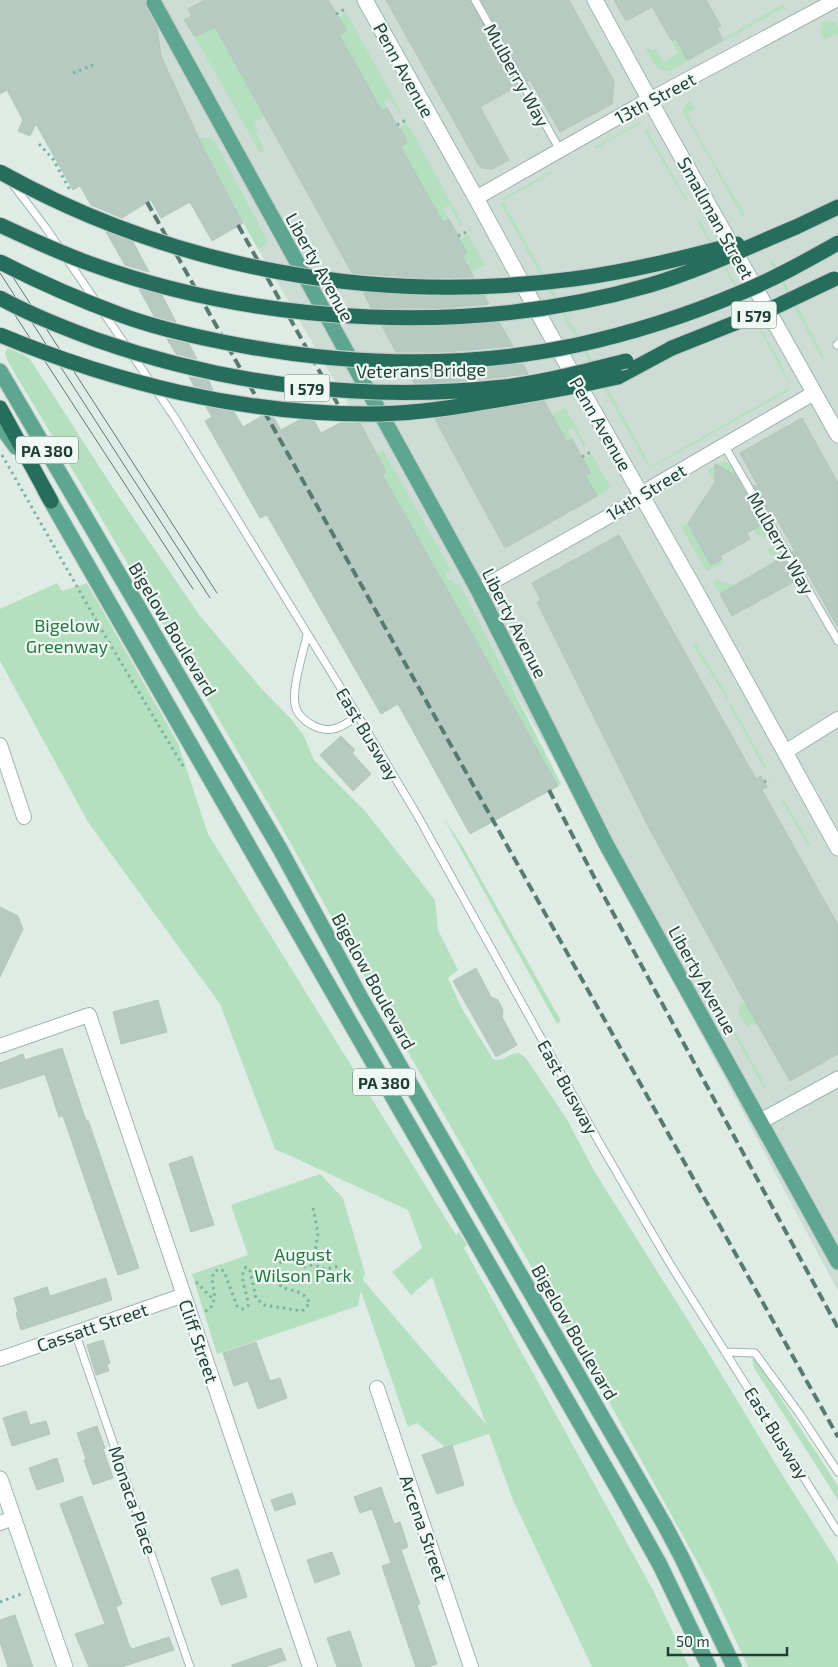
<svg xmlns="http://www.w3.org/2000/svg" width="838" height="1667" font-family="'Exo 2',sans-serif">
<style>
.built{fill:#cddcd5}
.green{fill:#b5e0bf}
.building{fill:#b7cac1;stroke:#b1c6bc}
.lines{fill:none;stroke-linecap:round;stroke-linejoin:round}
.lane-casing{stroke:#a1b4ad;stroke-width:9}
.street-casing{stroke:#a1b4ad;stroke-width:16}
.secondary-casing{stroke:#9cb9ae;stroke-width:17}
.primary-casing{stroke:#c0c9c6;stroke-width:17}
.highway-casing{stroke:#c0c9c6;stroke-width:17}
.path{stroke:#7cb3a0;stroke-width:3;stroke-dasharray:2.5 4;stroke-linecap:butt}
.lane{stroke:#fff;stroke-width:7}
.street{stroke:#fff;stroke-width:14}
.secondary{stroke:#fff;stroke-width:15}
.primary{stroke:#5fa691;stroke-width:15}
.highway{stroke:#276d5c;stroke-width:15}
.tram{stroke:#587a6f;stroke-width:1}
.rail{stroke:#587a6f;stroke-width:4;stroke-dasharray:10 5;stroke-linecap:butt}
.highway-bridge-casing{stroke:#c0c9c6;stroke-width:17;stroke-linecap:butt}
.highway-bridge{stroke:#276d5c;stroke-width:15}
.labels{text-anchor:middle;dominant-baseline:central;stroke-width:4.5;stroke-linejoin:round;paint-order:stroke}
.shield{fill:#f0f8f4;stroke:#5d766e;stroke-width:1}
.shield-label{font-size:16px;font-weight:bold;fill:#1e3e34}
.street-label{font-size:18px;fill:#1e3e34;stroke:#f0f8f4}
.park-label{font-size:18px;fill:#247942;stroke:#f0f8f4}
</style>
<rect width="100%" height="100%" fill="#dfece6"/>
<path class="built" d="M127,0H838V1291L571,789L243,223Z"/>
<path class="green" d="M783,4L785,7L670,71C655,74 651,57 645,46L651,50L656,49L663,62L678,53L672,41L676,39L687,60Z
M346,12L401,112L399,114L389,98L384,101L387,108L382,111L339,35L347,31L339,18Z
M828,20L835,22L838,27V35L836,33L825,40L820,32L823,22Z
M215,27L265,116L254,122L259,130L256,133L265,150L260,153L195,37Z
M691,101L694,109L687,113L700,139L746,216L743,218L683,112L686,104Z
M641,121L642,123L595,149L594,147Z
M407,123L463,224L461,226L449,205L443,209L449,219L443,222L400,146L407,143L401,129L402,126Z
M646,128L688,201L685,200L644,130Z
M199,138H209L214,140L267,240L266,246L258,249Z
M551,171L553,173L504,200H500Z
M500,203H504L641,448L649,464L648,467Z
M699,219L779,360L790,384H789L766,341L698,223Z
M468,234L485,265L471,272L462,255L467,253L461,240L464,239L463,237Z
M773,260L824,356L821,357L770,262Z
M8,348L24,355L30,359L117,494L200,616L261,688L292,720L304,736L314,760L366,812L435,900L438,930L458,970L448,978L461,1007L493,1059C503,1062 509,1053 519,1053L526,1058L568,1121L593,1169L706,1349L778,1468L832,1553L838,1564V1667H748L710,1585L608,1400L371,988L280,824L90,499L8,362L5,353Z
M790,387L789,391L785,393L651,468L653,465Z
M565,407L586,445L584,447L573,428L567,431L572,439L567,442L552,415Z
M383,450L451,570L446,574L449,580L452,579L456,585L459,583L561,784L558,785L382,474L386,472L376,453Z
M592,455L610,487L608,491L597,496L585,475L591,472L583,460Z
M723,461L726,462L732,466L770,536L762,537L756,534L715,471V477L716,480L715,482L708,470Z
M688,523L711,565L722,559L724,562L707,572L681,527Z
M775,544L782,558L774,563L775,556L767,553L769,549Z
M717,580L735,585L720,594L713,582Z
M57,583L62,591L87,583L178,743L208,834L456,1235L459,1232L467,1245L464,1248L654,1592L689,1667H592L513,1500L489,1434L446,1448L417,1423L408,1427L361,1291L358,1306L217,1354L192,1274L248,1255L231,1205L320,1174L343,1198L365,1273L363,1280L486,1424L432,1277L411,1295L392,1272L422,1248L408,1210L275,1149L220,1004L88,822L0,661V609Z
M696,644L729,698L727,699L693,646Z
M731,704L767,768L765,769L729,705Z
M784,800L810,845L808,846L782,801Z
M443,817L463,847L561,1021L557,1024Z
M682,937L767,1088L765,1090L680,938Z
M741,1001L747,1006L759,1026L752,1023L748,1027L746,1026L739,1014Z
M752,1359H755L758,1363L838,1486V1500L754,1368Z"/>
<path class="building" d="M0,0H145L146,8L157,28L161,56L201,143L243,223L212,241L190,202L161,218L151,200L122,218L91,205L80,186L73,190L36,124L30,136L18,131L23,120L7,90L0,94Z
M205,0H328L347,31L339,35L382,111L387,108L400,130L401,129L407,143L400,146L443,222L449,219L467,253L462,255L474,277L425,278L352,273L215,27L195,37L184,20L192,16L188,9Z
M386,0H470L518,86L480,107L509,160L492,169L482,168L478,164Z
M481,0H569L614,81L612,104L560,132L530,80L527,81Z
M614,0H706L721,26L717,28L723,40L687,60L676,39L672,41L652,7L626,21Z
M106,232L133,242L149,272L125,265Z
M139,289L162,295L176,322L154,316Z
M363,292L424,296L484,295L489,304L441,308H371Z
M499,322L513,346L444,352H396L382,326H442Z
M167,339L189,344L197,359L176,354Z
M523,364L528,374L452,382L414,383L407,371L445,370Z
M189,377L209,381L213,390L194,386Z
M544,401L567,442L572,439L582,457L591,473L585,475L597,496L505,548L435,419Z
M206,407L234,412L243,427L262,416L274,418L281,430L299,420L314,421L321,433L340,423H360L386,472L382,474L558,786L470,834L398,704L381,714L267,515L260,518L205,421L212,417Z
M802,418L838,483V628L808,574L806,575L792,552L795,551L775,516L772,517L753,485L759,488L740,453Z
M715,464L735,475L763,523L747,533L750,539L720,556L722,559L711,565L688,523L715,482Z
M619,535L756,779L761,776L767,787L762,790L838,925V1054L790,1081L738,990L648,826L537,602L541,600L532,583Z
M783,557L797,580L732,616L720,594Z
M341,736L355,750L352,753L371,774L353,791L320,755Z
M0,907L18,916L23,929L0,977Z
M476,968L491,997L498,1000L503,1010L502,1017L517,1045L496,1057L453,981Z
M158,1000L167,1032L121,1044L113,1012Z
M62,1048L86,1121L88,1120L139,1268L118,1275L63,1116L59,1117L45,1074L0,1089V1063L23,1054L25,1060Z
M192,1156L214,1225L191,1232L169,1164Z
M106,1278L112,1300L21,1330L16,1313L18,1312L14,1298L47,1287L50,1296Z
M103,1340L110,1363L107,1364L109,1371L96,1375L87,1345Z
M256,1342L270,1381L280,1378L287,1398L258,1409L248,1381L234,1386L223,1353Z
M26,1411L30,1425L46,1421L50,1434L12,1446L3,1418Z
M97,1426L105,1448L103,1449L113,1478L93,1485L84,1460L86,1459L77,1433Z
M452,1445L464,1485L437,1494L422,1455Z
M57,1458L64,1481L37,1490L29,1468Z
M381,1487L394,1524L400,1522L408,1547L401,1550L420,1604L417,1605L437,1664L428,1667H416L412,1656L382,1566L391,1563L372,1509L360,1513L354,1497Z
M292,1493L296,1504L275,1511L271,1500Z
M82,1496L122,1604L116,1607L130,1648L131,1647L132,1649L169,1637L174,1650L122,1667H89L75,1634L105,1624L60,1504Z
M332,1552L340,1574L315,1583L307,1560Z
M238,1569L247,1597L221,1605L211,1578Z
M15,1615L33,1667H8L0,1642V1620Z
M350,1631L362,1667H337L327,1638Z
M281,1648L286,1660L265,1667H232V1665Z"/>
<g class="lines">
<defs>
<path id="lane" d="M475,0L560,150
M11,182L46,228L175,418L358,716L416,813L599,1142L670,1264L838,1532
M837,345L838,344
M724,445L838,641
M307,635C303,653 292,687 295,704C296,713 304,721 312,725C330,735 342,727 358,716
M75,1332L190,1667
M725,1352L755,1353L799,1413L838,1472"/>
<path id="street" d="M476,198L636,107L836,0
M478,590L613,514L642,496L654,486L814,393
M0,745L24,817
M785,752L838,719
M0,1046L89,1015L310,1667
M0,1359L184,1295
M377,1388L471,1667
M0,1523L13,1518"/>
<path id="secondary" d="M365,0L476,198L547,329L693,586L838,848
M595,0L663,124L838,435
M761,1121L838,1079
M0,1479L65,1667"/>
<path id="primary" d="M154,3L478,590L606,844L838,1262
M0,371L280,849L362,1000L664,1524L682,1558L734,1667
M0,425L16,447
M45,491L620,1493L660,1565L709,1667"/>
<path id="highway" d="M796,227L838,207
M618,377L672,348
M0,408L51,501"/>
</defs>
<use href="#lane" class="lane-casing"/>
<use href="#street" class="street-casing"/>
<use href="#secondary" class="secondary-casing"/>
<use href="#primary" class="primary-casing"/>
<use href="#highway" class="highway-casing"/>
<path class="path" d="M336,14L347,8
M73,73L93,65
M397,125L408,119
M39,144L53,159L70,190
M458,236L470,230
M2,455L104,634L183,766L186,768
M582,457L593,451
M764,782L770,779
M313,1208L318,1233L313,1265
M196,1282L214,1300
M205,1311L209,1310C221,1293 208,1287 214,1272L219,1269L224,1271L237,1306L242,1309L248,1306C249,1294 237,1278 246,1267L250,1271L256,1298L264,1305L302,1311L310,1303C308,1300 305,1296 302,1294C286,1285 279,1295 275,1270L281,1262L292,1261L303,1267L313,1265L326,1269L340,1266
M0,1602L21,1594"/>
<use href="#lane" class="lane"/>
<use href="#street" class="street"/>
<use href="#secondary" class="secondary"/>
<use href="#primary" class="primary"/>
<use href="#highway" class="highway"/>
<path class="tram" d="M0,257L217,593
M0,273L210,598
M0,292L193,589"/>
<path class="rail" d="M147,202L838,1437
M238,225L346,419
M549,790L606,900L838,1328"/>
<defs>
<path id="highway-bridge" d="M0,172C174,269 376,305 573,279C628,272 683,258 737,244
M0,225C30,239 60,253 91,264C263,326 475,336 650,285C700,270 748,247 796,227
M0,262C39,282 80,300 121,315C153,327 188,335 223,342C338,365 461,370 577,345C632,333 688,315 740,293C774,279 806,261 838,243
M0,298C31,315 64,328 97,340C228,386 367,402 504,387C546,382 586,371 626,361
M0,335C115,383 242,414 368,414C407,414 446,409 484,402C529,395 574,387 618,377
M672,348L775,307L834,279"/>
</defs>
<use href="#highway-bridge" class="highway-bridge-casing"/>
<use href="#highway-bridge" class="highway-bridge"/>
</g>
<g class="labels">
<g class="shield">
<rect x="731.5" y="301.5" width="45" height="27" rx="4"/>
<rect x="284.5" y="374.5" width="45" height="27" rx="4"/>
<rect x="16" y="436.5" width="62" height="27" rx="4"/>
<rect x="353" y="1068.5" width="62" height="27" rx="4"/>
</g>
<g class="shield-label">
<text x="754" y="315">I 579</text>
<text x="307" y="388">I 579</text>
<text x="47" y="450">PA 380</text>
<text x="384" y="1082">PA 380</text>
</g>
<g class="street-label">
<text transform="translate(404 70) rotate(61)">Penn Avenue</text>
<text transform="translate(517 75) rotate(61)">Mulberry Way</text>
<text transform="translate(655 98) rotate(-28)">13th Street</text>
<text transform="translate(716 218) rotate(61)">Smallman Street</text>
<text transform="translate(320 267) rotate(61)">Liberty Avenue</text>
<text transform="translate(421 370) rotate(-1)">Veterans Bridge</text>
<text transform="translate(601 424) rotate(60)">Penn Avenue</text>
<text transform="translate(646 492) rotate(-32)">14th Street</text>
<text transform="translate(781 543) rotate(60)">Mulberry Way</text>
<text transform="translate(515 623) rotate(63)">Liberty Avenue</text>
<text transform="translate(173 629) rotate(59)">Bigelow Boulevard</text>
<text transform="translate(368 734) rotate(59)">East Busway</text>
<text transform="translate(703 980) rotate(61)">Liberty Avenue</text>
<text transform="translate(374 981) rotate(61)">Bigelow Boulevard</text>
<text transform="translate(568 1087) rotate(61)">East Busway</text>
<text transform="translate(92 1327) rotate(-19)">Cassatt Street</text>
<text transform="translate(575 1332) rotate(60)">Bigelow Boulevard</text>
<text transform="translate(199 1341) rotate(71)">Cliff Street</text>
<text transform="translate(777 1433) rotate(58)">East Busway</text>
<text transform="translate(133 1500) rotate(71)">Monaca Place</text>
<text transform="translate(424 1528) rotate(71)">Arcena Street</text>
</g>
<g class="park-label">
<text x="67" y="625">Bigelow<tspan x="67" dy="21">Greenway</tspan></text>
<text x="303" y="1254">August<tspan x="303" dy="21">Wilson Park</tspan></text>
</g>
</g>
<path d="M668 1647v8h119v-8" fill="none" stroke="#1e3e34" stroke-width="2.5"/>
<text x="676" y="1647" font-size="15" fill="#1e3e34" stroke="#f0f8f4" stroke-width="4" paint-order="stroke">50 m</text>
</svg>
